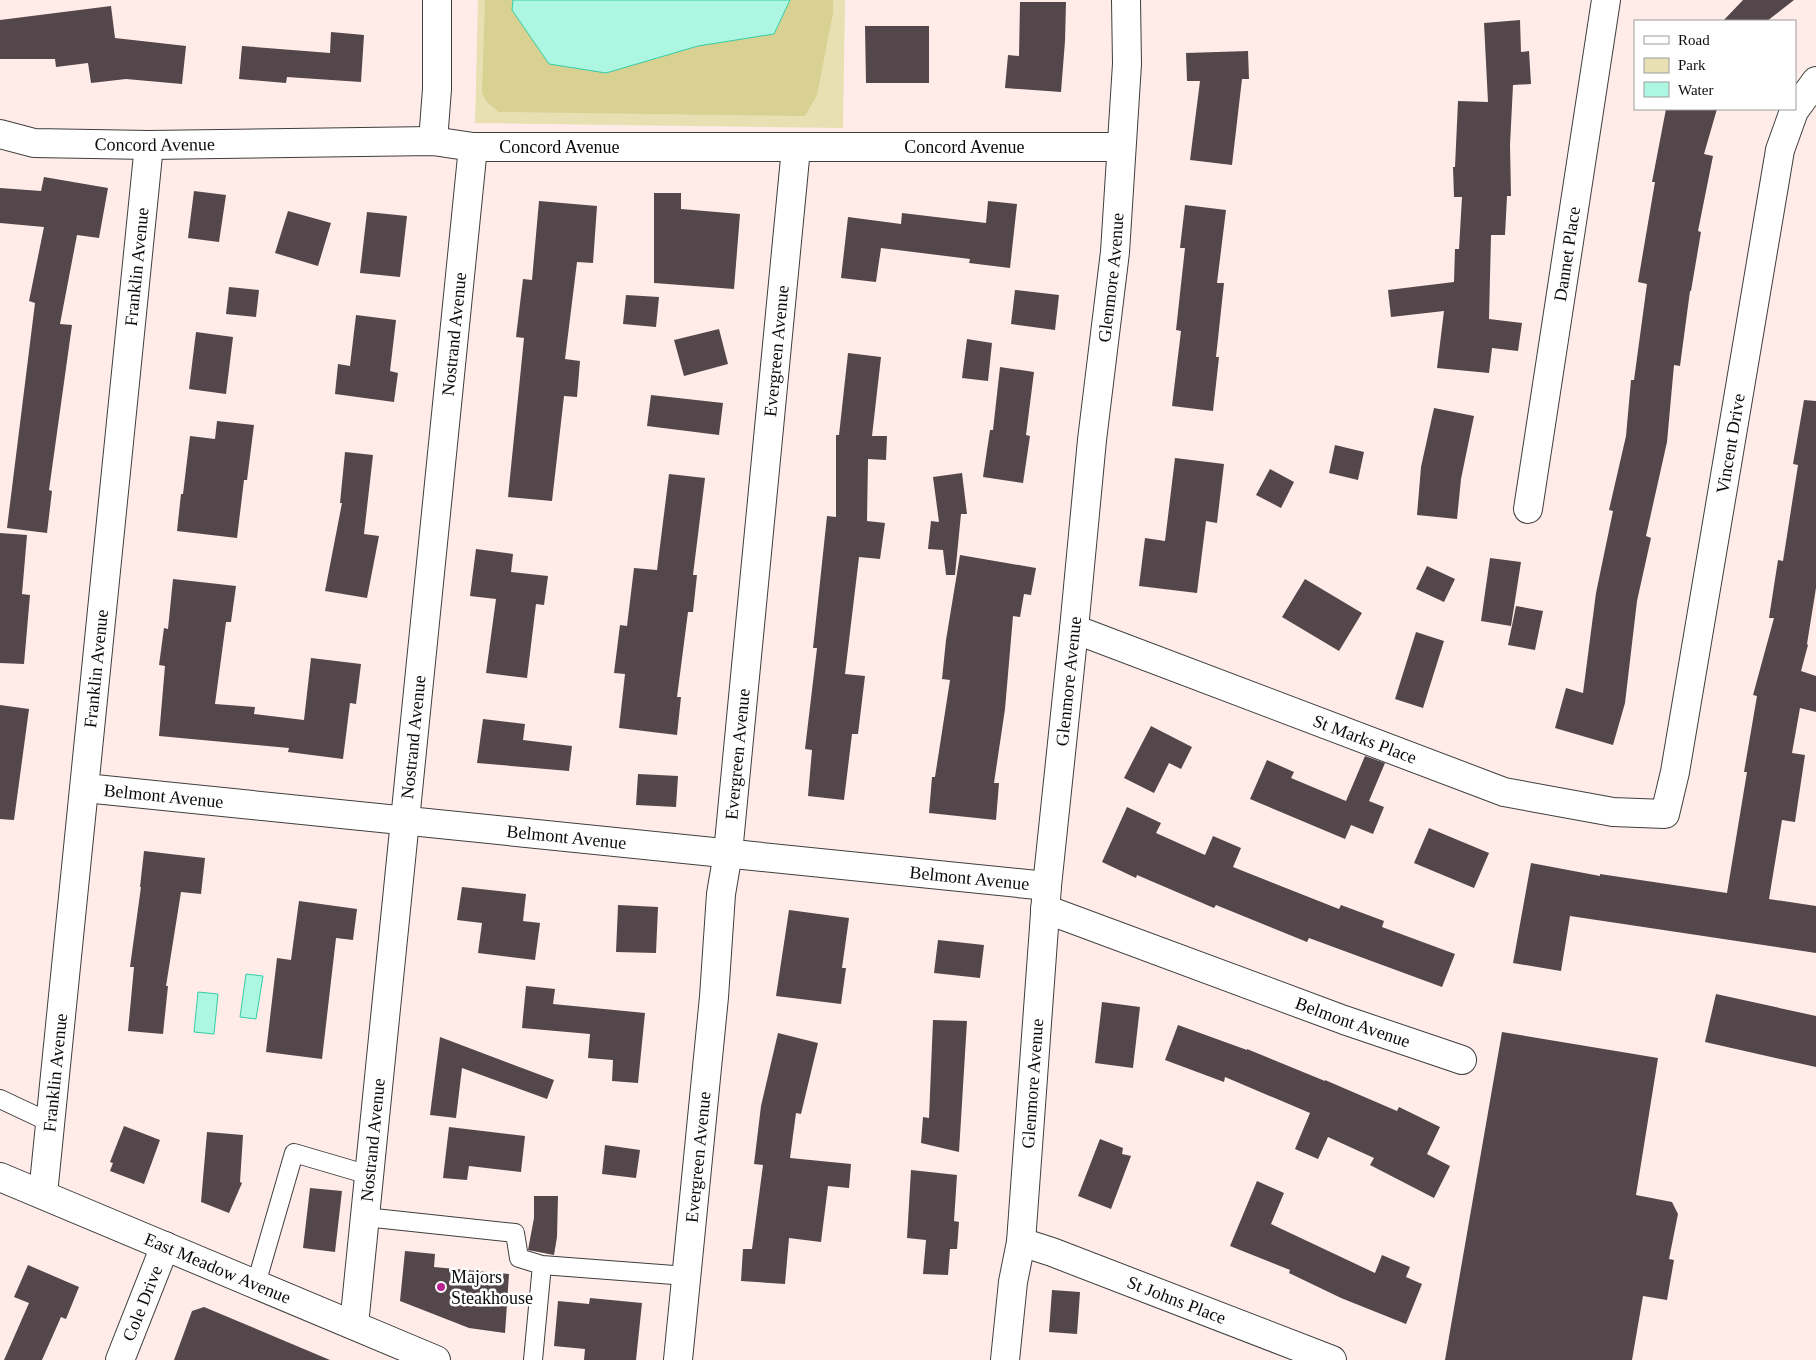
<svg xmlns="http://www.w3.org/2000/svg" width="1816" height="1360" viewBox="0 0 1816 1360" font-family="Georgia,serif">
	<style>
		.green { fill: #e8dfb3 }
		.forest { fill: #d9d192 }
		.water { fill: #adf6e1; stroke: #34cda4 }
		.building { fill: #53474b }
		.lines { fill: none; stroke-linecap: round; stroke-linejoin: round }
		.service-casing { stroke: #3e3e3e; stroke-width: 20 }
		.minor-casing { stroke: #3e3e3e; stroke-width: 30 }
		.tertiary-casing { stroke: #3e3e3e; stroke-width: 30 }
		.service { stroke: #fff; stroke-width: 18 }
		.minor { stroke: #fff; stroke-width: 28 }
		.tertiary { stroke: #fff; stroke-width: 28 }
		.poi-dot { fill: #ba238f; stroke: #fff; stroke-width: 2 }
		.labels { text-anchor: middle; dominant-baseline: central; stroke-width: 5; stroke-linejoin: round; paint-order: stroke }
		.street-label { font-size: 18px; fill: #0b0b0b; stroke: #fff }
		.poi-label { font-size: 18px; fill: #0b0b0b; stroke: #fff; text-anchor: start }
	</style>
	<rect width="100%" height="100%" fill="#ffece8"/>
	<path class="green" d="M 478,0 L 845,0 L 843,128 L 475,123 Z"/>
	<path class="forest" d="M 485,0 L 513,0 L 512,10 L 698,46 L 774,34 L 790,0 L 833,0 L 833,13 L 817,95 L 805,116 L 499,112 L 487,102 L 482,93 Z"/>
	<path class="water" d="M 513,0 L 790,0 L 774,34 L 698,46 L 606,73 L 549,64 L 512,10 Z
		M 246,974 L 263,976 L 256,1019 L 240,1017 Z
		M 198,992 L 218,994 L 214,1034 L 194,1032 Z"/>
	<path class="building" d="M 1743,0 L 1794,0 L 1767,21 L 1723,21 Z
		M 1020,2 L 1066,2 L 1065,41 L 1061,92 L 1005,88 L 1008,55 L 1019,56 Z
		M 111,6 L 115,38 L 186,46 L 182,84 L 126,79 L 91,83 L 88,63 L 56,67 L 55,59 L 0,59 L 0,20 Z
		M 1520,20 L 1521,52 L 1529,51 L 1531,84 L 1513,85 L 1510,145 L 1511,196 L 1507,196 L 1505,235 L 1491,235 L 1489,319 L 1522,323 L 1518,351 L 1492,348 L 1489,373 L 1437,368 L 1444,311 L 1391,317 L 1388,290 L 1454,282 L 1455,249 L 1459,249 L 1462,197 L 1454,197 L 1453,167 L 1455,167 L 1458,101 L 1488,102 L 1484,23 Z
		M 865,26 L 929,26 L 929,83 L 866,83 Z
		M 331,32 L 364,35 L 361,82 L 287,77 L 286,83 L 239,79 L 242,46 L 330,53 Z
		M 1248,51 L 1249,79 L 1242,79 L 1232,165 L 1190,160 L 1200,81 L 1187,81 L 1186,53 Z
		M 1666,109 L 1717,109 L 1704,154 L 1713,156 L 1698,231 L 1701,232 L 1691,291 L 1690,291 L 1680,366 L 1674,365 L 1667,442 L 1646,536 L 1651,538 L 1637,601 L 1625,703 L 1613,745 L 1555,728 L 1566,688 L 1583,693 L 1596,593 L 1613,511 L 1609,510 L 1626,436 L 1631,380 L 1634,380 L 1647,284 L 1638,282 L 1655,182 L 1652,182 Z
		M 44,177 L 108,188 L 99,238 L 77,235 L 60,324 L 72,325 L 49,490 L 52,491 L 47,533 L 7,528 L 35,303 L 29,301 L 44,227 L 0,223 L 0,188 L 41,191 Z
		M 194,191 L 226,195 L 219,242 L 188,238 Z
		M 654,193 L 681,193 L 681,209 L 740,214 L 734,289 L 654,283 Z
		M 539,201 L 597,206 L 593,263 L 577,262 L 565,359 L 580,361 L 577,397 L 564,396 L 552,501 L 508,497 L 524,338 L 516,337 L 523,279 L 532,280 Z
		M 988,201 L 1017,204 L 1010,268 L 969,263 L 970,259 L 881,248 L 876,282 L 841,278 L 848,217 L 901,224 L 902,213 L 986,223 Z
		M 1185,205 L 1226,210 L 1217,283 L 1224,283 L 1216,357 L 1219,357 L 1213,411 L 1172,406 L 1181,331 L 1176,330 L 1185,248 L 1180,248 Z
		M 288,211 L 331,223 L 318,266 L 275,253 Z
		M 367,212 L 407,216 L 400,277 L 360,273 Z
		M 229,287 L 259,290 L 256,317 L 226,314 Z
		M 1015,290 L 1059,295 L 1055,330 L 1011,324 Z
		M 626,295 L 659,297 L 656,327 L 623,324 Z
		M 356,315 L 396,320 L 390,371 L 398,373 L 394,402 L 335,394 L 338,364 L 350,366 Z
		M 719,329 L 728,364 L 684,376 L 674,340 Z
		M 196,332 L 233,337 L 226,394 L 189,389 Z
		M 967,339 L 992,343 L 988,381 L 962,378 Z
		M 848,353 L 881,357 L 872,436 L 887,436 L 886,460 L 868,459 L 867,521 L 885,523 L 880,559 L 859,557 L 845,674 L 865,676 L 858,734 L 852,734 L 844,800 L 808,796 L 812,750 L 805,749 L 817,648 L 813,648 L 827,516 L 836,517 L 836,435 L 839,435 Z
		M 1000,367 L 1034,372 L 1026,435 L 1030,436 L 1023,483 L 983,477 L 990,430 L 993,430 Z
		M 651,395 L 723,403 L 719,435 L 647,426 Z
		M 1804,400 L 1816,401 L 1816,588 L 1807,644 L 1808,645 L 1801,671 L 1816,676 L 1816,712 L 1800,708 L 1792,753 L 1805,755 L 1795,822 L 1782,820 L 1769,899 L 1816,906 L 1816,953 L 1570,916 L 1561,971 L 1513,963 L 1531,863 L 1600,876 L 1600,874 L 1727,893 L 1747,772 L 1744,772 L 1757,696 L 1753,695 L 1774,618 L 1769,618 L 1778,560 L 1783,561 L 1798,465 L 1793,464 Z
		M 1434,408 L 1474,416 L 1461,479 L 1457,519 L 1417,515 L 1421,467 Z
		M 217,421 L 254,425 L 247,480 L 244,480 L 237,538 L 177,531 L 181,494 L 183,494 L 190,436 L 215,439 Z
		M 1335,445 L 1364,452 L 1358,480 L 1329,473 Z
		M 345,452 L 373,455 L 364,534 L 379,536 L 367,598 L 325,591 L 342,503 L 340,503 Z
		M 1175,458 L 1224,464 L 1217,523 L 1206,521 L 1197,593 L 1139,586 L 1145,538 L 1165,541 Z
		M 1270,469 L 1294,482 L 1281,508 L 1256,495 Z
		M 962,473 L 967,514 L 961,514 L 955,575 L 946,575 L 943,550 L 928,549 L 931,521 L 939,522 L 933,477 Z
		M 669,474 L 705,478 L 693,575 L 697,575 L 693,612 L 688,612 L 677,697 L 681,697 L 677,735 L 619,728 L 625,674 L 614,673 L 620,625 L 627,626 L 634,568 L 657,570 Z
		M 0,533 L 27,535 L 22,594 L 30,595 L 24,664 L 0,663 Z
		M 476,549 L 513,554 L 511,572 L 548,576 L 544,605 L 536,604 L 527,678 L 486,673 L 496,599 L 470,596 Z
		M 960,555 L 1036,568 L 1031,595 L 1024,594 L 1020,617 L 1013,616 L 1005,709 L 994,783 L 999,783 L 996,820 L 929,813 L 932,777 L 935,777 L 950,680 L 942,679 L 946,640 Z
		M 1490,558 L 1521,562 L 1511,626 L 1481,621 Z
		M 1427,566 L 1455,579 L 1444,602 L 1416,589 Z
		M 173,579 L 236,586 L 231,622 L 226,622 L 215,704 L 255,707 L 254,714 L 304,720 L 311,658 L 361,664 L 356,704 L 350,703 L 343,759 L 288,752 L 289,748 L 159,736 L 165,666 L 159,665 L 164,628 L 168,629 Z
		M 1305,579 L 1362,613 L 1339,651 L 1282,617 Z
		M 1516,606 L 1543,611 L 1535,650 L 1508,645 Z
		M 1416,632 L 1444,641 L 1423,708 L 1395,699 Z
		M 0,705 L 29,709 L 14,820 L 0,819 Z
		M 483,719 L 525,724 L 523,740 L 572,746 L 569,771 L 477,763 Z
		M 1151,726 L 1192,747 L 1181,769 L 1169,763 L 1154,793 L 1124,778 Z
		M 1365,756 L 1385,763 L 1369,801 L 1384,807 L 1373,834 L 1351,825 L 1345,839 L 1250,799 L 1267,760 L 1294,772 L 1291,778 L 1346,801 Z
		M 638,774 L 678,776 L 676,807 L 636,805 Z
		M 1127,807 L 1161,823 L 1156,833 L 1205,855 L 1213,836 L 1241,848 L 1233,867 L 1339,909 L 1341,905 L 1384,921 L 1382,927 L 1455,954 L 1442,987 L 1309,938 L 1307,942 L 1216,905 L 1214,908 L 1137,875 L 1136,878 L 1102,862 Z
		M 1429,828 L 1489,853 L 1474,888 L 1414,863 Z
		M 144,851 L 205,858 L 201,894 L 181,892 L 166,986 L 168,986 L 163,1034 L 128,1031 L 134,967 L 130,967 L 141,887 L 140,887 Z
		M 462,887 L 526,894 L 523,921 L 540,923 L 535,960 L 478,953 L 482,923 L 457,920 Z
		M 299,901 L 357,909 L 353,940 L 336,938 L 322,1059 L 266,1052 L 277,958 L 291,960 Z
		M 618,905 L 658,907 L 656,953 L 616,952 Z
		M 789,910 L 849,918 L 842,968 L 846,968 L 841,1004 L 776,996 Z
		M 938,940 L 984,945 L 980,978 L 934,973 Z
		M 526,986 L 555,989 L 553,1004 L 645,1013 L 638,1083 L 612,1081 L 613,1060 L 588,1058 L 590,1034 L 522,1028 Z
		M 1716,994 L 1816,1016 L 1816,1067 L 1705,1042 Z
		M 1102,1002 L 1140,1007 L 1133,1068 L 1095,1063 Z
		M 933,1020 L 967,1021 L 959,1152 L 921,1143 L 923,1117 L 929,1118 Z
		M 1178,1025 L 1247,1050 L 1247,1049 L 1325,1081 L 1325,1080 L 1397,1111 L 1399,1107 L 1440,1127 L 1427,1154 L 1450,1166 L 1434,1198 L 1370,1165 L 1374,1158 L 1328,1137 L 1318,1159 L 1295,1149 L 1310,1113 L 1225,1077 L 1224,1082 L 1165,1060 Z
		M 1502,1032 L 1658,1058 L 1636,1195 L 1672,1202 L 1678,1214 L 1669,1259 L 1674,1260 L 1667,1300 L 1643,1296 L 1632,1360 L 1445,1360 Z
		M 778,1033 L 818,1043 L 801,1114 L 796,1113 L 790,1158 L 851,1164 L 849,1188 L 828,1186 L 821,1242 L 789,1238 L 785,1284 L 741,1281 L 743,1249 L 752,1249 L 763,1165 L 754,1164 L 761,1106 Z
		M 440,1037 L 554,1080 L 547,1099 L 462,1068 L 456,1118 L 430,1115 Z
		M 124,1126 L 160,1140 L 144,1184 L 110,1171 L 113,1163 L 110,1162 Z
		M 449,1127 L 525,1136 L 521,1172 L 469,1166 L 467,1180 L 443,1178 Z
		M 207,1132 L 243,1135 L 240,1182 L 242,1183 L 229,1213 L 201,1202 Z
		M 1100,1139 L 1123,1148 L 1122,1154 L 1131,1156 L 1111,1209 L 1078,1196 Z
		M 605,1145 L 640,1150 L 636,1178 L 602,1174 Z
		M 911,1170 L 957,1175 L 954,1221 L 959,1222 L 957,1249 L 950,1249 L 948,1275 L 923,1274 L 926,1240 L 907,1238 Z
		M 1257,1181 L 1284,1193 L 1271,1224 L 1375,1273 L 1382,1255 L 1410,1267 L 1406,1277 L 1422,1284 L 1406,1324 L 1341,1298 L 1289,1273 L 1290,1270 L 1230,1246 Z
		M 310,1188 L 342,1191 L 335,1252 L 303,1248 Z
		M 534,1196 L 558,1196 L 557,1237 L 554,1255 L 528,1250 L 534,1218 Z
		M 405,1251 L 435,1254 L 434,1267 L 509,1274 L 505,1333 L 469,1328 L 400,1301 Z
		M 28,1265 L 79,1287 L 66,1319 L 61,1317 L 42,1360 L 4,1360 L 29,1303 L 14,1297 Z
		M 1052,1290 L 1080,1292 L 1077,1334 L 1049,1332 Z
		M 590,1298 L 642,1303 L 636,1360 L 584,1360 L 585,1349 L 554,1346 L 558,1301 L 589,1304 Z
		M 204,1307 L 330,1360 L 174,1360 L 192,1311 Z"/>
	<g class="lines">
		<g class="service-casing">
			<path id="service" d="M 0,1099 L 51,1123
				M 365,1217 L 515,1233 L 519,1258 L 542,1265 L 687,1276
				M 256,1284 L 294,1153 L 369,1175
				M 533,1360 L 542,1265"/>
		</g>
		<g class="minor-casing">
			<g id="minor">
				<path id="s1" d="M 0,134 L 34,143 L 149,145 L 433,141 L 473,147 L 1121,147"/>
				<path d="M 433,141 L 437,89 L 437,0"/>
				<path id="s2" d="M 1528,509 L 1606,0"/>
				<path id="s3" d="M 1074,629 L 1504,792 L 1613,812 L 1665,814 L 1675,772 L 1780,150 L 1794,111 L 1816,81"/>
				<path id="s4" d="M 85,788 L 1047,886"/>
				<path id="s5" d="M 1045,909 L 1344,1020 L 1462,1060"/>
				<path id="s6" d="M 43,1194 L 149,145"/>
				<path id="s7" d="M 1021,1242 L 1052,1252 L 1332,1360"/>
				<path id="s8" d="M 354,1325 L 473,147"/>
				<path id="s9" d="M 120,1360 L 165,1246"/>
				<path id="s10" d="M 678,1360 L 714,997 L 721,894 L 728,853 L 796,148"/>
				<path id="s11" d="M 1005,1360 L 1013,1282 L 1021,1242 L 1047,886 L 1074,629 L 1092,440 L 1115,252 L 1127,64 L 1126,0"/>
			</g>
		</g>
		<g class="tertiary-casing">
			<g id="tertiary">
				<path id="s12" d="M 0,1177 L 436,1360"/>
			</g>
		</g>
		<use href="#service" class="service"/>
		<use href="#minor" class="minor"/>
		<use href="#tertiary" class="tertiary"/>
	</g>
	<circle class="poi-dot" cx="441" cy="1287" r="5"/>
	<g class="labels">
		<g class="street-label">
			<text stroke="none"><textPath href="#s1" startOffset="156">Concord Avenue</textPath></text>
			<text stroke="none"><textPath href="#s1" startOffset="561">Concord Avenue</textPath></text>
			<text stroke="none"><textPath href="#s1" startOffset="966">Concord Avenue</textPath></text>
			<text stroke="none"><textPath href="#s2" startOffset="258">Dannet Place</textPath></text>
			<text stroke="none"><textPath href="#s6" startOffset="932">Franklin Avenue</textPath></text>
			<text stroke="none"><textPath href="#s11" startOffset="1088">Glenmore Avenue</textPath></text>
			<text stroke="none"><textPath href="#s8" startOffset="996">Nostrand Avenue</textPath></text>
			<text stroke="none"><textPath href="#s10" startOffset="1014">Evergreen Avenue</textPath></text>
			<text stroke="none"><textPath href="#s3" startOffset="999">Vincent Drive</textPath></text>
			<text stroke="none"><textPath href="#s6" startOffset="528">Franklin Avenue</textPath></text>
			<text stroke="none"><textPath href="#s11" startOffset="682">Glenmore Avenue</textPath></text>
			<text stroke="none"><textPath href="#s8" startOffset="591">Nostrand Avenue</textPath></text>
			<text stroke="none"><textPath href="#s3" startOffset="311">St Marks Place</textPath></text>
			<text stroke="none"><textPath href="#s10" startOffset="609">Evergreen Avenue</textPath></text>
			<text stroke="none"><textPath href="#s4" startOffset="79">Belmont Avenue</textPath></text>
			<text stroke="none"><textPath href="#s4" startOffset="484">Belmont Avenue</textPath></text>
			<text stroke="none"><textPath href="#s4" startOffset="889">Belmont Avenue</textPath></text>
			<text stroke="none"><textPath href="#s5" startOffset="328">Belmont Avenue</textPath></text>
			<text stroke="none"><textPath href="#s6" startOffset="122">Franklin Avenue</textPath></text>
			<text stroke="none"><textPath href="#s11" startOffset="278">Glenmore Avenue</textPath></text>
			<text stroke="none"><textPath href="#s8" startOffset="186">Nostrand Avenue</textPath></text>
			<text stroke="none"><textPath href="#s10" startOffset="204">Evergreen Avenue</textPath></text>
			<text stroke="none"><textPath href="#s12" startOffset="236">East Meadow Avenue</textPath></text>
			<text stroke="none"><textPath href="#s7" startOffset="166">St Johns Place</textPath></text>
			<text stroke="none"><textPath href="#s9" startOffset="61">Cole Drive</textPath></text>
		</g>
		<g class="poi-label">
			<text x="451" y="1277">Majors<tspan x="451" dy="21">Steakhouse</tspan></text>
		</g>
	</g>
	<rect x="1634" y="20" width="162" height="90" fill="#ffffff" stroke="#9d9d9d"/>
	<rect x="1644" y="36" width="25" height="8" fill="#ffffff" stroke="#9d9d9d"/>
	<text x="1678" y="45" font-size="15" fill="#0b0b0b">Road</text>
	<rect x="1644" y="58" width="25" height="15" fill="#e8dfb3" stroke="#9d9d9d"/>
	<text x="1678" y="70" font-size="15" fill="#0b0b0b">Park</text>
	<rect x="1644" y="82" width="25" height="15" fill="#adf6e1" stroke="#9d9d9d"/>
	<text x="1678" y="95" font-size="15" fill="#0b0b0b">Water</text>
</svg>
